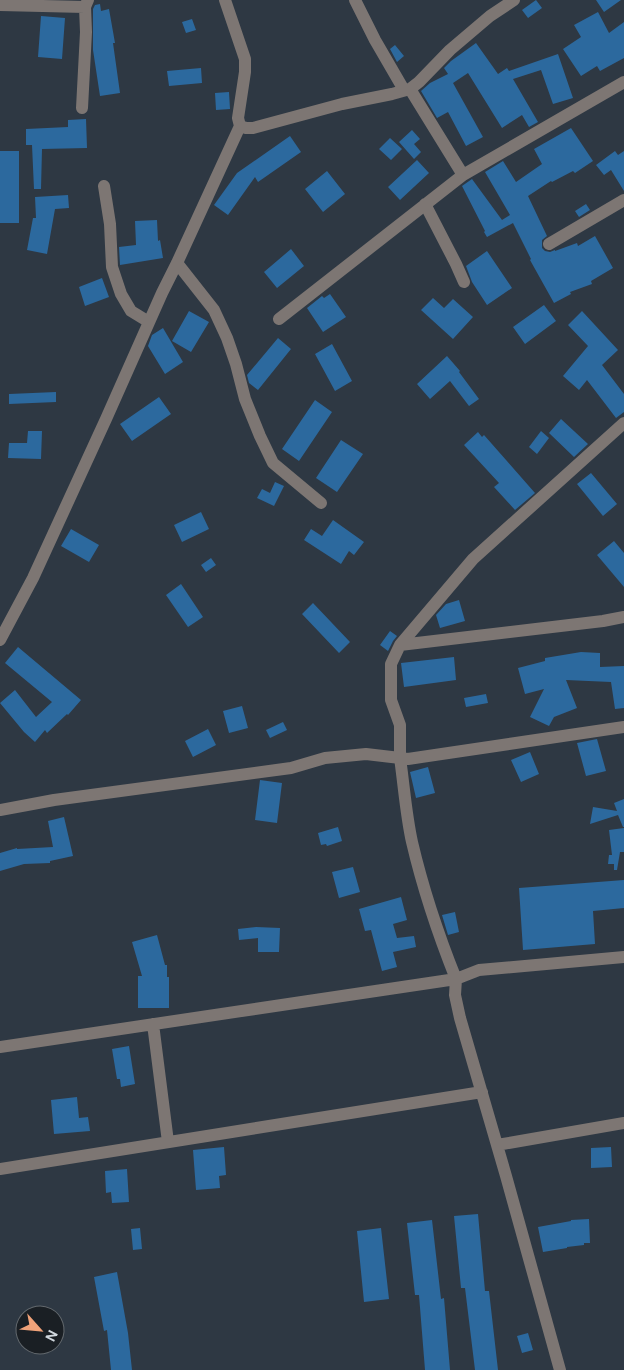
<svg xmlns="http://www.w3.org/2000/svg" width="624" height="1370" viewBox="0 0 624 1370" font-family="'DM Sans',sans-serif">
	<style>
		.building { fill: #2c699e }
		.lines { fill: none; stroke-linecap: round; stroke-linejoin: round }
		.minor { stroke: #7d7673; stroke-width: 12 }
	</style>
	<rect width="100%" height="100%" fill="#2e3843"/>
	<path class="building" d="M 536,0 L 542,8 L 528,18 L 522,10 Z
		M 596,0 L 621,0 L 604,12 Z
		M 100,4 L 101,11 L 109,9 L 115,43 L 113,43 L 120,93 L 100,96 L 93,50 L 93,9 L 95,5 Z
		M 598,12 L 609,33 L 624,22 L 624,58 L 600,71 L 597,66 L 581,76 L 563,49 L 581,37 L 574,25 Z
		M 41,16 L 65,18 L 62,59 L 38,57 Z
		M 192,19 L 196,30 L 186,33 L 182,22 Z
		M 476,43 L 498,74 L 507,68 L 509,71 L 558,54 L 573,98 L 553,104 L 541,70 L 513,79 L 538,122 L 529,127 L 522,115 L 502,128 L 468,73 L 453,83 L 483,137 L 466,146 L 448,112 L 437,118 L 421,91 L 430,83 L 448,74 L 444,68 L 451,61 Z
		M 395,45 L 404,56 L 397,62 L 390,49 Z
		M 201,68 L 202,83 L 169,86 L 167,71 Z
		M 229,92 L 230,109 L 216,110 L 215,93 Z
		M 86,119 L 87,148 L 42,149 L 41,189 L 34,189 L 32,145 L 26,145 L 26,129 L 68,127 L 68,120 Z
		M 571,128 L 593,161 L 575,173 L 573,171 L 552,182 L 551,181 L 528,196 L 547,236 L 542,240 L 542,248 L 545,251 L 550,252 L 555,250 L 555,251 L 577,243 L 578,246 L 595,236 L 613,268 L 591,281 L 592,284 L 570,292 L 571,294 L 554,303 L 530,260 L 531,259 L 513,223 L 487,237 L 484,232 L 485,231 L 462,186 L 472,179 L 502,220 L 510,215 L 485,172 L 503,161 L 516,182 L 542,164 L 534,149 Z
		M 412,130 L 420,139 L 414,144 L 421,152 L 414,159 L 399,142 Z
		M 290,136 L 301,152 L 258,182 L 255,177 L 228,215 L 214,205 L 237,173 Z
		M 390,138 L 402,149 L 391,160 L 379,149 Z
		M 0,151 L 19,151 L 19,223 L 0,223 Z
		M 615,151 L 618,155 L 624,151 L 624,191 L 611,170 L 604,175 L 596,165 Z
		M 417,160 L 429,173 L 400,200 L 388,187 Z
		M 327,171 L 345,194 L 323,212 L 305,189 Z
		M 68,195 L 69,208 L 55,209 L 47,254 L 27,250 L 33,218 L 36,218 L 35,197 Z
		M 586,204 L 590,210 L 579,217 L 575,211 Z
		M 157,220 L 158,241 L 160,240 L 163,258 L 120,265 L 119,247 L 136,245 L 135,221 Z
		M 291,249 L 304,266 L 277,288 L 264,272 Z
		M 487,251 L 512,288 L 487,305 L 472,282 L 466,266 Z
		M 102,278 L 109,297 L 85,306 L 79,287 Z
		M 330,294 L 346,317 L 323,332 L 307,308 L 322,296 L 324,298 Z
		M 433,298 L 444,308 L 453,299 L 473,317 L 453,339 L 421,310 Z
		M 544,305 L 556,321 L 525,344 L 513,327 Z
		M 189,311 L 209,322 L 191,352 L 172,341 Z
		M 582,311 L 618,350 L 602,365 L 624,394 L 624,412 L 616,418 L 587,380 L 579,390 L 563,376 L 588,346 L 568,325 Z
		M 163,328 L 183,362 L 165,374 L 148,346 L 152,335 Z
		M 278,338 L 291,349 L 258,390 L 249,383 L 247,375 Z
		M 332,344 L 352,381 L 335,391 L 315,354 Z
		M 447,356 L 460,371 L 459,372 L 479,399 L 469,406 L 450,381 L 430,399 L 417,384 Z
		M 56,392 L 56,402 L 9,404 L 9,394 Z
		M 159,397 L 171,414 L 132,441 L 120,424 Z
		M 315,400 L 332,412 L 299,461 L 282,449 Z
		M 561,419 L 588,444 L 574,457 L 549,433 Z
		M 28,431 L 42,431 L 41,459 L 8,458 L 9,443 L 27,443 Z
		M 541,431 L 549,438 L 537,454 L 529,447 Z
		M 478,432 L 482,437 L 484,435 L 535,493 L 515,510 L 494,487 L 499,483 L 464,445 Z
		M 341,440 L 363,454 L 337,492 L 316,478 Z
		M 591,473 L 617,504 L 603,516 L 577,484 Z
		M 275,482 L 284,486 L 274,506 L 257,498 L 262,489 L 270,493 Z
		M 201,512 L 209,529 L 182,542 L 174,525 Z
		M 333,520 L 364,542 L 354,555 L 349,551 L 341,564 L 304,540 L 311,529 L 322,536 Z
		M 71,529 L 99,545 L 89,562 L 61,546 Z
		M 614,541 L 624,553 L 624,587 L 597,555 Z
		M 211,558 L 216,565 L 206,572 L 201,565 Z
		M 181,584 L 203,617 L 188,627 L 166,595 Z
		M 459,600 L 465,621 L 440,628 L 436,615 L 446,604 Z
		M 313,603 L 350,642 L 339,653 L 302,614 Z
		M 390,631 L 397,636 L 393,641 L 388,651 L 380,645 Z
		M 18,647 L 81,700 L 68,715 L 67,714 L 47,733 L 45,730 L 35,742 L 24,732 L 0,703 L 15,690 L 36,717 L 52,702 L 5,663 Z
		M 581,652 L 600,653 L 600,667 L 624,666 L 624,708 L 615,709 L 611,682 L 566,680 L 577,708 L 554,717 L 549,726 L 530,717 L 544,689 L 525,694 L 518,668 L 545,661 L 545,658 Z
		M 454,657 L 456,680 L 404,687 L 401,663 Z
		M 486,694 L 488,703 L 466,707 L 464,698 Z
		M 242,706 L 248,728 L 229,733 L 223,711 Z
		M 283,722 L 287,730 L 270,738 L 266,730 Z
		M 208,729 L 216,745 L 193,757 L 185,741 Z
		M 597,739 L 606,771 L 586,776 L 577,743 Z
		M 530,752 L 539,774 L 521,782 L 511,760 Z
		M 428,767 L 435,793 L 416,798 L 410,772 Z
		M 260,780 L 282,783 L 277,823 L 255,820 Z
		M 624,799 L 624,827 L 623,827 L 618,815 L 590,824 L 593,807 L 617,811 L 614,803 Z
		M 64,817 L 73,856 L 50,861 L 50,863 L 24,864 L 0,871 L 0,853 L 17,848 L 17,849 L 53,847 L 48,821 Z
		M 338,827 L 342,841 L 327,846 L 326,844 L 321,845 L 318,833 Z
		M 624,828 L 624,852 L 620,852 L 617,870 L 614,870 L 614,864 L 608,864 L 609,855 L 612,855 L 609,830 Z
		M 353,867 L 360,892 L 339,898 L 332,872 Z
		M 624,880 L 624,908 L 593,911 L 595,944 L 523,950 L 519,888 Z
		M 401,897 L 407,920 L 393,924 L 397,938 L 414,936 L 416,947 L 393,952 L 397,967 L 382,971 L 371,930 L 365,931 L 359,909 Z
		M 455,912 L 459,932 L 448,935 L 442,915 Z
		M 256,927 L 280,928 L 279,952 L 258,952 L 258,938 L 239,940 L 238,929 Z
		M 157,935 L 165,965 L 167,965 L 167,977 L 169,977 L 169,1008 L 138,1008 L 138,976 L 142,976 L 132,942 Z
		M 129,1046 L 135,1084 L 121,1087 L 120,1079 L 117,1079 L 112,1049 Z
		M 77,1097 L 79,1118 L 88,1117 L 90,1131 L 54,1134 L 51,1100 Z
		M 224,1147 L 226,1175 L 219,1176 L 220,1188 L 196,1190 L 193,1150 Z
		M 611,1147 L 612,1167 L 591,1168 L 591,1148 Z
		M 127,1169 L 129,1202 L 112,1203 L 111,1192 L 106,1193 L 105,1171 Z
		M 478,1214 L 485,1291 L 489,1291 L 498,1370 L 475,1370 L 465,1288 L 461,1288 L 454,1216 Z
		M 589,1219 L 590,1243 L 584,1243 L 584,1245 L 567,1247 L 567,1248 L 543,1252 L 538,1227 L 571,1221 L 571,1220 Z
		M 432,1220 L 441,1299 L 444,1298 L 450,1370 L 425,1370 L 419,1295 L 415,1295 L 407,1223 Z
		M 140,1228 L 142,1249 L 133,1250 L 131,1229 Z
		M 381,1228 L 389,1299 L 364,1302 L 357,1231 Z
		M 117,1272 L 128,1333 L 132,1370 L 111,1370 L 107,1330 L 104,1331 L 94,1277 Z
		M 528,1333 L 533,1350 L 522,1353 L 517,1336 Z"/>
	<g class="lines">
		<path class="minor" d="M 355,0 L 375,40 L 404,90
			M 0,5 L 85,7
			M 410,89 L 463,175
			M 82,108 L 86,32 L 85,7 L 88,0
			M 240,126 L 246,128 L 253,128 L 342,104 L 392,94 L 410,89 L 419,82 L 450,50 L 490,16 L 514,0
			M 104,186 L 110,224 L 112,267 L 121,294 L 131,311 L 149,322
			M 425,204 L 456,264 L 464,282
			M 549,244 L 624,200
			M 177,263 L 214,310 L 227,338 L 236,364 L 245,399 L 260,436 L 273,463 L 321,503
			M 279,319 L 463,175 L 624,82
			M 0,640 L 33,578 L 106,419 L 162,293 L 177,263 L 240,126 L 238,118 L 245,72 L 245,59 L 225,0
			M 400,645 L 603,621 L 624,617
			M 0,810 L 54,800 L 291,768 L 325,758 L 366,754 L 400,758 L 400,725 L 391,700 L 391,664 L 400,645 L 473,559 L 624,423
			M 153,1024 L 168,1142
			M 0,1047 L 456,979 C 438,934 423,889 412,842 C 406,815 404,786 400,758 L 408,759 L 624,727
			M 497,1145 L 624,1123
			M 0,1169 L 482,1092
			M 560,1370 L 506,1176 L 460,1018 L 455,995 L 456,979 L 479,970 L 624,957"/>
	</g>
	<g transform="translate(40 1330) rotate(117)"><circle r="24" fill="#1a1f24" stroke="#63696e"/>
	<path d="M0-4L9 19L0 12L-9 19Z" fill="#f0a279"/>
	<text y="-8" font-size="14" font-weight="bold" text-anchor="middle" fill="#d0d7dd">N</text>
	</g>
</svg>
